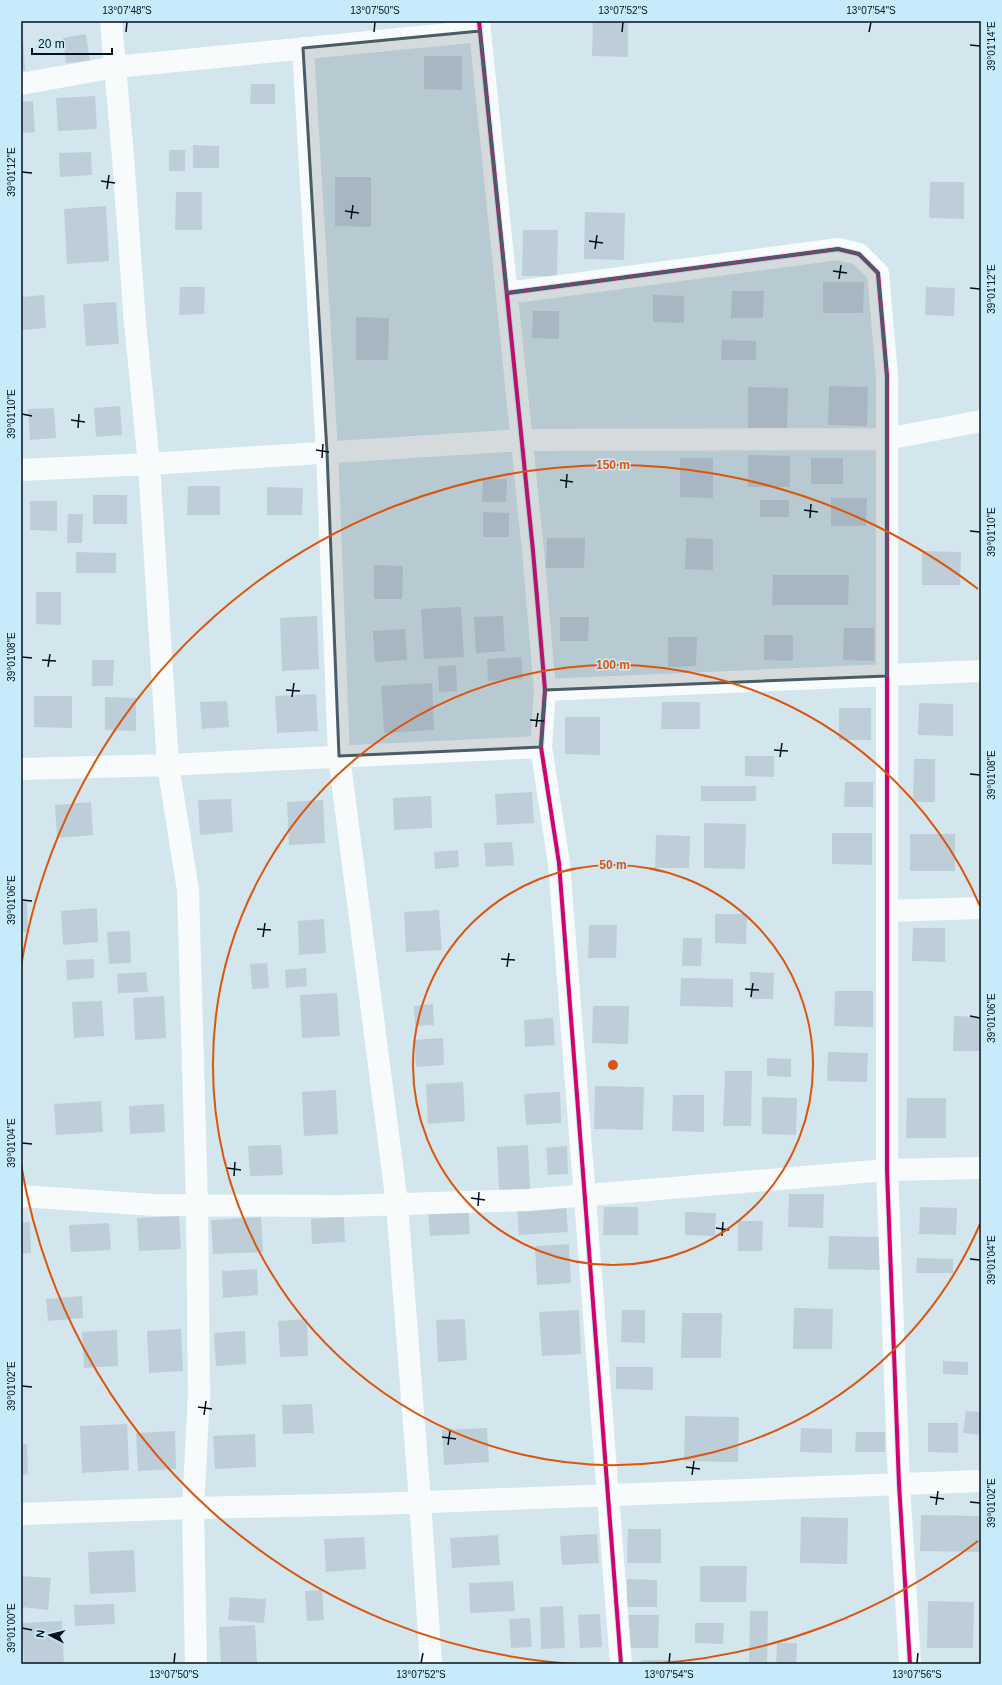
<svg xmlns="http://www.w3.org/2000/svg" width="1002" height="1685" viewBox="0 0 1002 1685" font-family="Helvetica,sans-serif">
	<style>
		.building { fill: #beced9 }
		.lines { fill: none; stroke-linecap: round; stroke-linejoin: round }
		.minor { stroke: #f8fbfc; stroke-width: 22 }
		.cycleway-casing { stroke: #c7ebfa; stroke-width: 6 }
		.cycleway { stroke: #d6006c; stroke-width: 4 }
		.marked { fill: #4a5c64; fill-opacity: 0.2; stroke: #4a5c64; stroke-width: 3; stroke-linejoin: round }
		.ticks { fill: none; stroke: #00121a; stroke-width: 1.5 }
		.ring { fill: none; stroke: #dc550d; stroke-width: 2 }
		.centre { fill: #dc550d; stroke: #c7ebfa; stroke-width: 2 }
		.ring-label { font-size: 12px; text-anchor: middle; font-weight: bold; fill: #dc550d; stroke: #c7ebfa; stroke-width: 3; stroke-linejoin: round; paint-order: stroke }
		.neatline { fill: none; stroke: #00121a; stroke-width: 1.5 }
		.ticks-label { font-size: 10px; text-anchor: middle; fill: #00121a }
	</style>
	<rect width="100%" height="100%" fill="#d3e6ee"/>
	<path class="building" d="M 593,21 L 628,21 L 628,57 L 592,56 Z
		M 86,34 L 90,61 L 66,63 L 63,38 Z
		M 21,41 L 23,41 L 25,70 L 21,70 Z
		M 424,56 L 462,56 L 462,90 L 424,89 Z
		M 251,84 L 275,84 L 275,104 L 250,104 Z
		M 95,96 L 97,129 L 58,131 L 56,98 Z
		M 33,101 L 35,132 L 21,133 L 21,102 Z
		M 193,145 L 219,146 L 219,168 L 193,168 Z
		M 169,150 L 185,150 L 185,171 L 169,171 Z
		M 91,152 L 92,175 L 60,177 L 59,153 Z
		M 335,177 L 371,177 L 371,227 L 335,226 Z
		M 930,182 L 964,182 L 964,219 L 929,218 Z
		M 176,192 L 202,192 L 202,230 L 175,230 Z
		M 106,206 L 109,261 L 67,264 L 64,209 Z
		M 585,212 L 625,213 L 624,260 L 584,259 Z
		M 523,230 L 558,230 L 557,276 L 522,276 Z
		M 823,282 L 864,282 L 863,313 L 823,313 Z
		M 180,287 L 205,287 L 204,314 L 179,315 Z
		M 926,287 L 955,288 L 954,316 L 925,315 Z
		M 732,291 L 764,291 L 763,318 L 731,318 Z
		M 44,295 L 46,328 L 21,330 L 21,297 Z
		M 653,295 L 684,296 L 684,323 L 653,322 Z
		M 116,302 L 119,344 L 86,346 L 83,304 Z
		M 533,311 L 559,311 L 559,339 L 532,338 Z
		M 356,317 L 389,318 L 388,360 L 356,360 Z
		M 722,340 L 756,341 L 756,360 L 721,360 Z
		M 829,386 L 868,387 L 867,426 L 828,425 Z
		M 748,387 L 788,388 L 787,428 L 748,428 Z
		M 120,406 L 122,435 L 96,437 L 94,408 Z
		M 54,408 L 56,438 L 30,440 L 28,409 Z
		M 748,455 L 790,456 L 790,487 L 748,487 Z
		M 680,458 L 713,458 L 713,498 L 680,497 Z
		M 811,458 L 843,458 L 843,484 L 811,484 Z
		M 483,479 L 507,479 L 506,502 L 482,502 Z
		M 188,486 L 220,486 L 220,515 L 187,515 Z
		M 267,487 L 303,488 L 302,515 L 267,515 Z
		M 93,495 L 127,495 L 127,524 L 93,524 Z
		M 831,498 L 867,498 L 866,526 L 831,526 Z
		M 760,500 L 789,500 L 789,517 L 760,517 Z
		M 30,501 L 57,501 L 57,531 L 30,530 Z
		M 483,512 L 509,513 L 509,537 L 483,537 Z
		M 68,514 L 83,514 L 82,543 L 67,543 Z
		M 547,538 L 585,538 L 584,568 L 546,568 Z
		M 686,538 L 713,539 L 713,570 L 685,569 Z
		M 922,551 L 961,552 L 960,585 L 922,585 Z
		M 76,552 L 116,553 L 116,573 L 76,573 Z
		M 374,565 L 403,566 L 402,599 L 374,599 Z
		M 773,575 L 849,575 L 848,605 L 772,605 Z
		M 36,592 L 61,592 L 61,625 L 36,624 Z
		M 461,607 L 464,657 L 424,659 L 421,609 Z
		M 317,616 L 319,669 L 282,671 L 280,618 Z
		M 503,616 L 505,651 L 476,653 L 474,617 Z
		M 560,617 L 589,617 L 588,641 L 560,641 Z
		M 844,628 L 874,628 L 874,661 L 843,660 Z
		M 405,629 L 407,660 L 375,662 L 373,631 Z
		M 764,635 L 793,635 L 793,661 L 764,660 Z
		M 668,637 L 697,637 L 696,666 L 668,667 Z
		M 521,657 L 523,679 L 488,681 L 487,659 Z
		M 92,660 L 114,660 L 113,686 L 92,686 Z
		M 456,665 L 457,691 L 439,692 L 438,667 Z
		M 432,683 L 434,730 L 384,733 L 381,686 Z
		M 316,694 L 318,731 L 277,733 L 275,696 Z
		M 34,696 L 72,696 L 72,728 L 34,727 Z
		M 105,697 L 136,698 L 136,731 L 105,730 Z
		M 227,701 L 229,727 L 202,729 L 200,702 Z
		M 662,702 L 700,702 L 700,729 L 661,729 Z
		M 919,703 L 953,704 L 953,736 L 918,735 Z
		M 839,708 L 871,708 L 871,740 L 839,740 Z
		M 565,717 L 600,717 L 600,755 L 565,754 Z
		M 745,756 L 774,756 L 774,777 L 745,776 Z
		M 914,759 L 935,759 L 935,802 L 913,802 Z
		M 845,782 L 873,782 L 873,807 L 844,807 Z
		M 701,786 L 756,786 L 756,801 L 701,801 Z
		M 532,792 L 534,823 L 497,825 L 495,794 Z
		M 431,796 L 432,828 L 394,830 L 393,798 Z
		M 231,799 L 233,832 L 200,835 L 198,800 Z
		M 323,800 L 325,843 L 289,845 L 287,802 Z
		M 91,802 L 93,835 L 57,838 L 55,805 Z
		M 704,823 L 746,824 L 745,869 L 704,868 Z
		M 832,833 L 872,833 L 872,865 L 832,864 Z
		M 910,834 L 955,834 L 955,871 L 910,871 Z
		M 656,835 L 690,836 L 689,868 L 655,868 Z
		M 512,842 L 514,865 L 486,867 L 484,843 Z
		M 458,850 L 459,867 L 435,869 L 434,852 Z
		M 21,902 L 27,902 L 28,932 L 21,932 Z
		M 97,908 L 98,942 L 63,945 L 61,911 Z
		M 439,910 L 442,950 L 406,952 L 404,912 Z
		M 715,914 L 747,914 L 746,944 L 715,943 Z
		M 324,919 L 326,953 L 299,955 L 298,921 Z
		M 589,925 L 617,925 L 616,958 L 588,958 Z
		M 913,928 L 945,928 L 945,962 L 912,961 Z
		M 130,931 L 131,963 L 109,964 L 107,932 Z
		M 683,938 L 702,938 L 701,966 L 682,966 Z
		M 94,959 L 94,978 L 67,980 L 66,960 Z
		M 267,963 L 269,988 L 252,989 L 250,964 Z
		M 306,968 L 307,986 L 286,988 L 285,970 Z
		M 146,972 L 148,992 L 118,993 L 117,974 Z
		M 750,972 L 774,973 L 773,999 L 750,999 Z
		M 681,978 L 733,979 L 733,1007 L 680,1006 Z
		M 835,991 L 873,991 L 873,1027 L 834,1026 Z
		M 337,993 L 340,1036 L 302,1038 L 300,995 Z
		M 164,996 L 166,1038 L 135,1040 L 133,998 Z
		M 102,1001 L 104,1036 L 74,1038 L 72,1002 Z
		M 433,1004 L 434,1025 L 415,1026 L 414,1006 Z
		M 593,1006 L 629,1006 L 628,1044 L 592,1043 Z
		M 954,1016 L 981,1017 L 981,1051 L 953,1051 Z
		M 553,1018 L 555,1045 L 525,1047 L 524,1020 Z
		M 443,1038 L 444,1065 L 416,1067 L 414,1040 Z
		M 828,1052 L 868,1053 L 867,1082 L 827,1081 Z
		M 767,1058 L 791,1059 L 791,1077 L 767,1076 Z
		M 725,1071 L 752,1071 L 751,1126 L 723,1126 Z
		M 463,1082 L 465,1121 L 428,1124 L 426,1084 Z
		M 595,1086 L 644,1087 L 643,1130 L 594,1129 Z
		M 336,1090 L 338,1134 L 304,1136 L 302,1092 Z
		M 560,1092 L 561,1123 L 526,1125 L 524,1094 Z
		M 673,1095 L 704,1095 L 704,1132 L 672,1131 Z
		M 762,1097 L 797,1098 L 796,1135 L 762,1134 Z
		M 907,1098 L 946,1098 L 946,1138 L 906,1138 Z
		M 101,1101 L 103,1132 L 56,1135 L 54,1104 Z
		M 164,1104 L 165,1132 L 130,1134 L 129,1106 Z
		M 281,1145 L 283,1175 L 250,1176 L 248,1146 Z
		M 528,1145 L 530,1189 L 499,1191 L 497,1147 Z
		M 567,1146 L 568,1174 L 548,1175 L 546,1148 Z
		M 789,1194 L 824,1194 L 823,1228 L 788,1227 Z
		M 566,1205 L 568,1232 L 519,1235 L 517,1208 Z
		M 604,1207 L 638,1207 L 638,1235 L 603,1235 Z
		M 920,1207 L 957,1208 L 956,1235 L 919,1234 Z
		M 468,1208 L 470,1234 L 430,1236 L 428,1210 Z
		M 685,1212 L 716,1213 L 715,1236 L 685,1235 Z
		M 179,1216 L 181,1249 L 139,1251 L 137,1218 Z
		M 261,1217 L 263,1252 L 213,1254 L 211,1220 Z
		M 344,1217 L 345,1242 L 312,1244 L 311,1219 Z
		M 738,1221 L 763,1221 L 762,1251 L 738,1251 Z
		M 30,1222 L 31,1253 L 21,1254 L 21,1223 Z
		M 109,1223 L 111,1250 L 71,1252 L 69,1225 Z
		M 829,1236 L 884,1237 L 883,1270 L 828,1269 Z
		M 569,1244 L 571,1283 L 537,1285 L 535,1246 Z
		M 917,1258 L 953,1259 L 953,1273 L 916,1273 Z
		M 257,1269 L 258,1295 L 223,1298 L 222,1271 Z
		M 82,1296 L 83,1318 L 48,1321 L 46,1299 Z
		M 794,1308 L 833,1309 L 832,1349 L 793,1349 Z
		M 579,1310 L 581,1354 L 542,1356 L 539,1312 Z
		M 622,1310 L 645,1310 L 645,1343 L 621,1342 Z
		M 682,1313 L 722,1313 L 721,1358 L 681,1358 Z
		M 307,1319 L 308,1356 L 280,1357 L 278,1321 Z
		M 465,1319 L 467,1360 L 438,1362 L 436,1320 Z
		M 181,1329 L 183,1371 L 149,1373 L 147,1331 Z
		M 117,1330 L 118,1366 L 84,1368 L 82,1332 Z
		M 245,1331 L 246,1364 L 216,1366 L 214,1333 Z
		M 943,1361 L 968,1362 L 968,1375 L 943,1374 Z
		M 616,1367 L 653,1367 L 653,1390 L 616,1389 Z
		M 312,1404 L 314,1433 L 283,1434 L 282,1405 Z
		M 966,1411 L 981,1412 L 981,1435 L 963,1433 Z
		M 685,1416 L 739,1417 L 738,1462 L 684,1461 Z
		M 928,1423 L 958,1423 L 958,1453 L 928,1452 Z
		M 127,1424 L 129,1470 L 82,1473 L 80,1426 Z
		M 487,1428 L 489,1462 L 444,1465 L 442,1430 Z
		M 801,1428 L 832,1429 L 832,1453 L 800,1452 Z
		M 175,1431 L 176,1469 L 138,1471 L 136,1433 Z
		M 856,1432 L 885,1432 L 885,1452 L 855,1452 Z
		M 255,1434 L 256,1467 L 215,1469 L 213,1436 Z
		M 27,1444 L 28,1474 L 21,1475 L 21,1445 Z
		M 921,1515 L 981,1516 L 981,1552 L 920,1551 Z
		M 801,1517 L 848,1518 L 847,1564 L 800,1563 Z
		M 628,1529 L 661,1529 L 661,1563 L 627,1563 Z
		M 597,1534 L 599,1563 L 562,1565 L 560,1536 Z
		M 498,1535 L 500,1565 L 452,1568 L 450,1538 Z
		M 364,1537 L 366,1569 L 326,1572 L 324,1539 Z
		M 134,1550 L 136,1592 L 90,1594 L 88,1552 Z
		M 700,1566 L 747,1566 L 746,1602 L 700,1602 Z
		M 21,1576 L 51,1578 L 48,1610 L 21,1607 Z
		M 627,1579 L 657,1580 L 657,1607 L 627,1607 Z
		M 513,1581 L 515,1611 L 470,1613 L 469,1583 Z
		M 322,1590 L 324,1620 L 307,1621 L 305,1591 Z
		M 230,1597 L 266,1599 L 264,1623 L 228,1620 Z
		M 928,1601 L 974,1602 L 973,1648 L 927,1648 Z
		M 114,1604 L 115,1624 L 75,1626 L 74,1605 Z
		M 563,1606 L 565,1648 L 541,1649 L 540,1607 Z
		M 750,1611 L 768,1611 L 767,1664 L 749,1664 Z
		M 600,1614 L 602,1647 L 580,1648 L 578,1615 Z
		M 627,1615 L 659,1615 L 658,1648 L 626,1648 Z
		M 530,1618 L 532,1647 L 511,1648 L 509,1619 Z
		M 62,1621 L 64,1664 L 24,1664 L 22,1623 Z
		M 695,1623 L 724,1623 L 723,1644 L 695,1643 Z
		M 255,1625 L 257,1664 L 221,1664 L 219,1627 Z
		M 777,1643 L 797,1643 L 796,1664 L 776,1664 Z
		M 641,1660 L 677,1660 L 677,1664 L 641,1664 Z"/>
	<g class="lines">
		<path class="minor" d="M 111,21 L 123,157 L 135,323 L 149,464 L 168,765 L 188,890 L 197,1205 L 199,1395 L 193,1508 L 196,1664
			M 479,21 L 533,551 L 545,690 L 541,747 L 559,863 L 621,1664
			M 303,48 L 327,452 L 339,756 L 397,1204 L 420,1502 L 431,1664
			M 21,84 L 115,67 L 480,31
			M 507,293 L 838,249 L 859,254 L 878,273 L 887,376 L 887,1170 L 899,1484 L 910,1664
			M 21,470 L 149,464 L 522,440 L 887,439 L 981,421
			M 545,690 L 981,671
			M 21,769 L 168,765 L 541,747
			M 887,911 L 981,908
			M 21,1196 L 154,1205 L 343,1206 L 529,1200 L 887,1170 L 981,1168
			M 21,1514 L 193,1508 L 375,1504 L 981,1481"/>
		<g class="cycleway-casing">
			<path id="cycleway" d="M 479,21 L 533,551 L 545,690 L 541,747 L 559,863 L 621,1664
				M 507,293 L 838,249 L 859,254 L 878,273 L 887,376 L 887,1170 L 899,1484 L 910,1664"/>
		</g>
		<use href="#cycleway" class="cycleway"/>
	</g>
	<path class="marked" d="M 480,31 L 507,293 L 838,249 L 859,254 L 878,273 L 887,376 L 887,676 L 545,690 L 541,747 L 339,756 L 327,452 L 303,48 Z"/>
	<path class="ticks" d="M 126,32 L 127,22M 374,32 L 375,22M 622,32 L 623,22M 869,32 L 871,22M 970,45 L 980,46M 22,172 L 32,173M 101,181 L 115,183M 107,189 L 109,175M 345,211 L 359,213M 351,219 L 353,205M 589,241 L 603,243M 595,249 L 597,235M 833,271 L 847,273M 839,279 L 841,265M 970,288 L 980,289M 22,414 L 32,416M 71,420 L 85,422M 78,428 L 79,414M 316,450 L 329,452M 322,458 L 323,444M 560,480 L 573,482M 566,488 L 567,474M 804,510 L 818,512M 810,518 L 811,504M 970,531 L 980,532M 22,657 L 32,658M 42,660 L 56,661M 48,667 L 50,654M 286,690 L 300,691M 292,697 L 294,683M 530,720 L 544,721M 536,727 L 538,713M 774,750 L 788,751M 780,757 L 782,743M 970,774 L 980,775M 22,900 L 32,901M 257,929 L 271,930M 263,937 L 265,923M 501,959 L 515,960M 507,967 L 509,953M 745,989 L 759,990M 751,997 L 753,983M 970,1016 L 980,1018M 22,1143 L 32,1144M 227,1168 L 241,1170M 234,1176 L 235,1162M 471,1198 L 485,1200M 478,1206 L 479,1192M 716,1228 L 729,1230M 722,1236 L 723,1222M 970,1259 L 980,1260M 22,1386 L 32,1387M 198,1407 L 212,1409M 204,1415 L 206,1401M 442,1437 L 456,1439M 448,1445 L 450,1431M 686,1467 L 700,1469M 692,1475 L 694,1461M 930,1497 L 944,1499M 970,1502 L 980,1503M 936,1505 L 938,1491M 22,1628 L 32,1630M 174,1663 L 175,1653M 421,1663 L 423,1653M 669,1663 L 670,1653M 917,1663 L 918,1653"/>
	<g class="ring">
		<circle cx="613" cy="1065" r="200"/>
		<path d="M980 1224A400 400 0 1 1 980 906"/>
		<path d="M978 1541A600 600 0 0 1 650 1664M576 1664A600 600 0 0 1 21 1164M21 966A600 600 0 0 1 978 589"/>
	</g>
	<circle cx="613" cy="1065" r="6" class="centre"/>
	<g class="ring-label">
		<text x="613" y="469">150 m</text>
		<text x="613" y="669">100 m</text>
		<text x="613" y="869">50 m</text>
	</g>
	<rect width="1002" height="1685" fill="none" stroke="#c7ebfa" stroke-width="44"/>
	<g transform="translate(50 1635) rotate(277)" stroke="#c7ebfa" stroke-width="3" paint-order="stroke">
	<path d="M0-3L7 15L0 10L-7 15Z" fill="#00121a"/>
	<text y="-6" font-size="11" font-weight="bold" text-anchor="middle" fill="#00121a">N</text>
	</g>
	<path d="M32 48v6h80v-6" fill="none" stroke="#00121a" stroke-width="2"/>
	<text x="38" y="48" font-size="12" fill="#00121a" stroke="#c7ebfa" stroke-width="3" paint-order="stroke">20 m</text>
	<rect x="22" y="22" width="958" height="1641" class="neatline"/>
	<g class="ticks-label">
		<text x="127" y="14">13°07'48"S</text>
		<text x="375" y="14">13°07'50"S</text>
		<text x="623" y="14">13°07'52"S</text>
		<text x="871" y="14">13°07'54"S</text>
		<text transform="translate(991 46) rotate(-90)" y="4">39°01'14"E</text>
		<text transform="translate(11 172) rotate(-90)" y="4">39°01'12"E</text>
		<text transform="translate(991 289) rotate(-90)" y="4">39°01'12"E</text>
		<text transform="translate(11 414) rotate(-90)" y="4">39°01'10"E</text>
		<text transform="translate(991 532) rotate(-90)" y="4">39°01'10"E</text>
		<text transform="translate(11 657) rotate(-90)" y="4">39°01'08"E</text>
		<text transform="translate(991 775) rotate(-90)" y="4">39°01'08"E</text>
		<text transform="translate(11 900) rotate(-90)" y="4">39°01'06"E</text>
		<text transform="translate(991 1018) rotate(-90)" y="4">39°01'06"E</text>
		<text transform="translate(11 1143) rotate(-90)" y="4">39°01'04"E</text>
		<text transform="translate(991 1260) rotate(-90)" y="4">39°01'04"E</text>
		<text transform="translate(11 1386) rotate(-90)" y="4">39°01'02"E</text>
		<text transform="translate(991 1503) rotate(-90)" y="4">39°01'02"E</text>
		<text transform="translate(11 1628) rotate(-90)" y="4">39°01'00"E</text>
		<text x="174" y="1678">13°07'50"S</text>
		<text x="421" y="1678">13°07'52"S</text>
		<text x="669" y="1678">13°07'54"S</text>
		<text x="917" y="1678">13°07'56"S</text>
	</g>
</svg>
